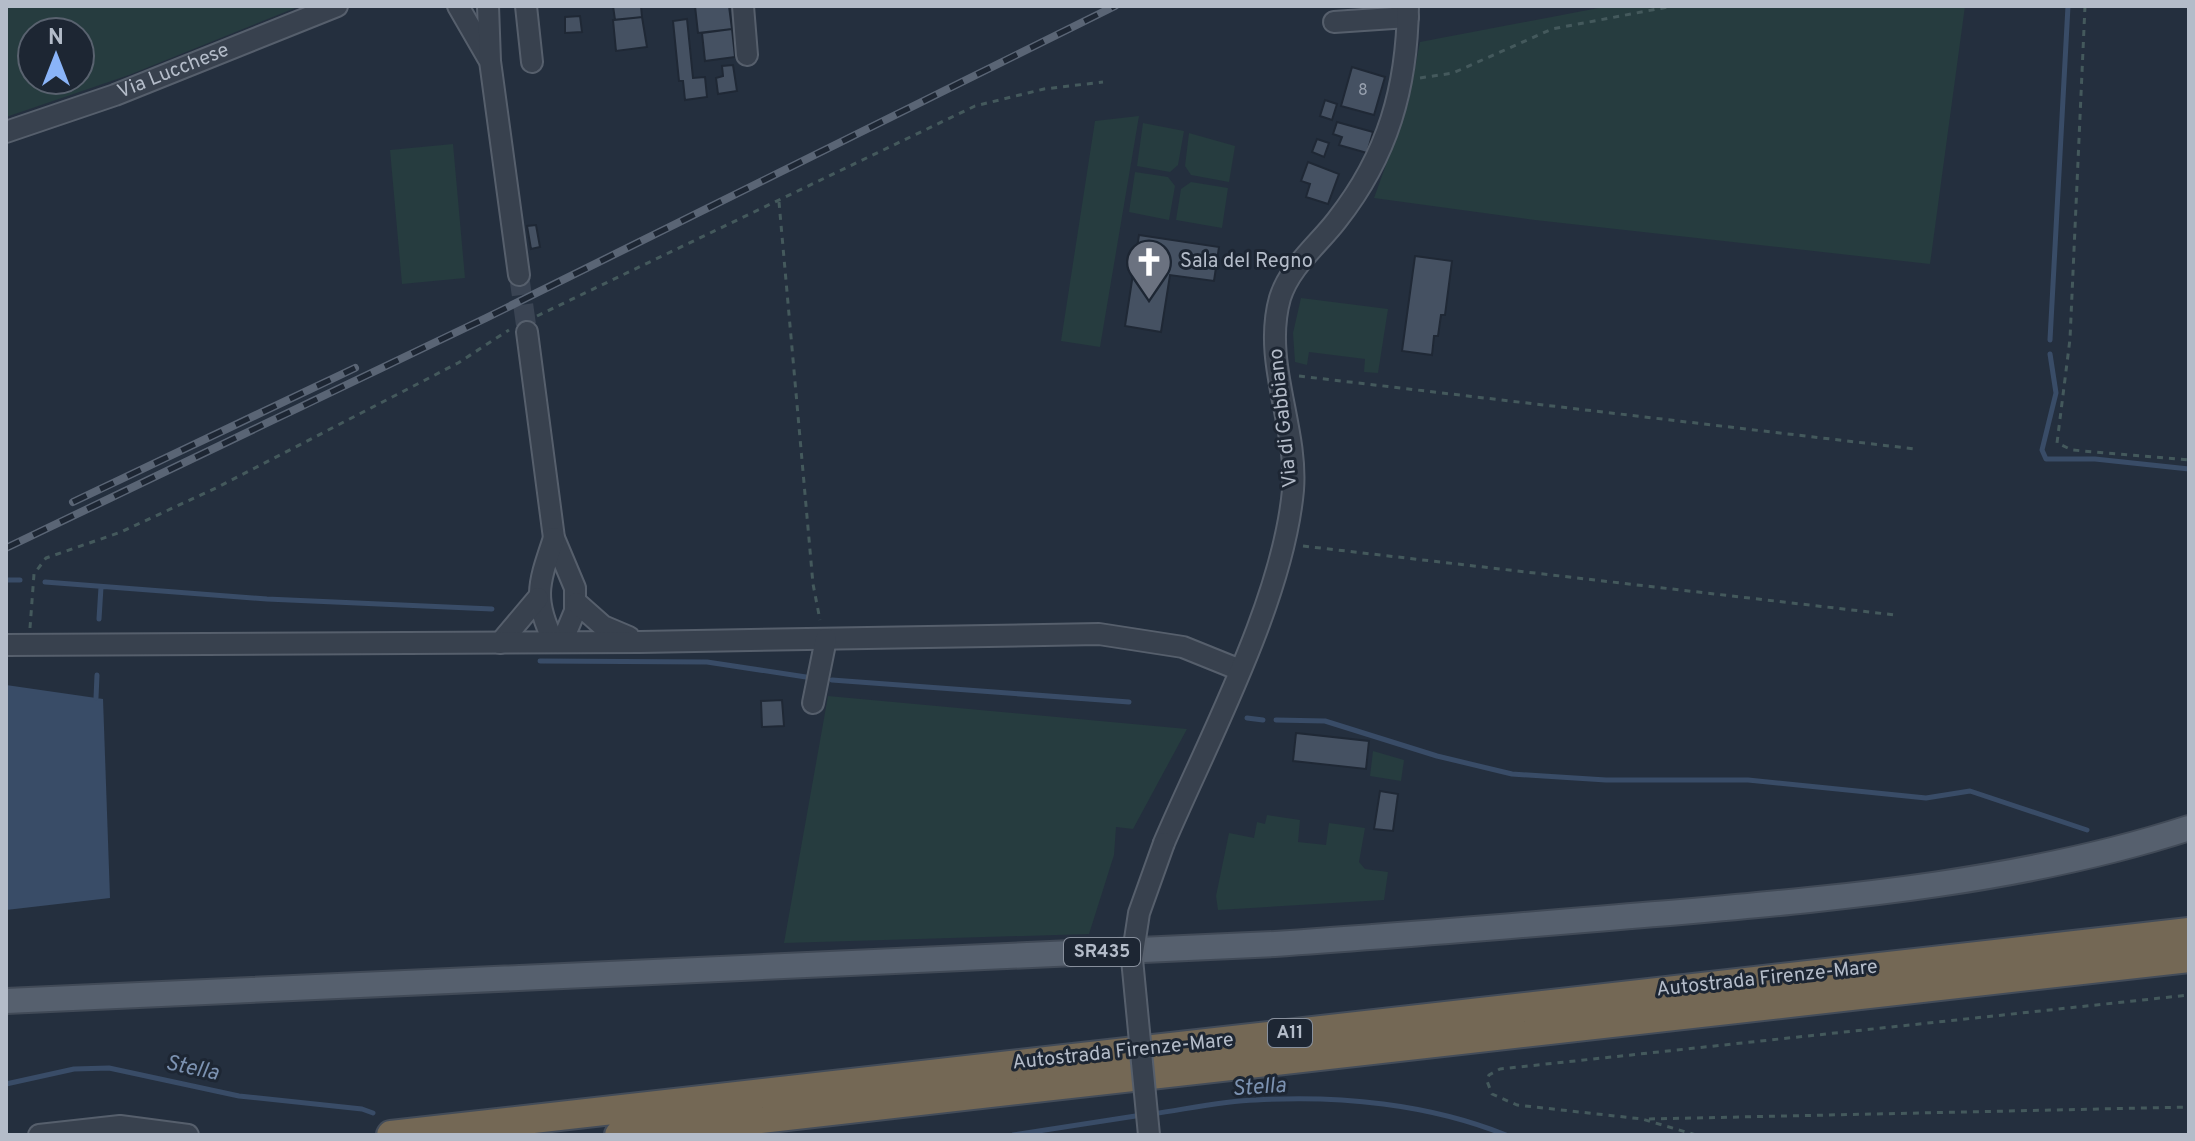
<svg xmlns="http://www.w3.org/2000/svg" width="2195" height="1141" viewBox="0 0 2195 1141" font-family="Overpass,sans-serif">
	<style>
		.green { fill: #263c3f; fill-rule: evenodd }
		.water { fill: #394c67 }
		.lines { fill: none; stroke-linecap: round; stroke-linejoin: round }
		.stream { stroke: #394c67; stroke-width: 5 }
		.building { fill: #455162; stroke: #1f2835; stroke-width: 2 }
		.minor-tunnel { stroke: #3a4453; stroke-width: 20; stroke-dasharray: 20 10; stroke-linecap: butt }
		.minor-casing { stroke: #565f6c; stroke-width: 24 }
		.major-casing { stroke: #414a57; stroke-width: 28 }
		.highway-casing { stroke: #434c59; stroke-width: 32 }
		.path { stroke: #44595c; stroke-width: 3; stroke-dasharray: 6 6; stroke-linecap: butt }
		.minor { stroke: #38414e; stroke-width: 20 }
		.major { stroke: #56606e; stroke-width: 24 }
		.highway { stroke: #746855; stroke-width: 28 }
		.rail-casing { stroke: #5a6575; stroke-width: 8 }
		.rail { stroke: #1d2633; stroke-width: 5; stroke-dasharray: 15; stroke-linecap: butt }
		.minor-bridge-casing { stroke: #565f6c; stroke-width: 24; stroke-linecap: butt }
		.minor-bridge { stroke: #38414e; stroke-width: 20 }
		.labels { text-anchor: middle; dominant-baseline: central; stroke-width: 6; stroke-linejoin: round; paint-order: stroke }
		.number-label { font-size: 16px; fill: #98a1af }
		.shield { fill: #1d2633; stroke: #878f9c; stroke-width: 2 }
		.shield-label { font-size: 18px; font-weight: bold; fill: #b4bcc9 }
		.street-label { font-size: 20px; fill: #b4bcc9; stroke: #1d2633 }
		.poi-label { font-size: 20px; fill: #b4bcc9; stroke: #1d2633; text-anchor: start }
		.water-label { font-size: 22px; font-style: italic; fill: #7c92b1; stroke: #1d2633 }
	</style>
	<rect width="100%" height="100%" fill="#242f3e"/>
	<path class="green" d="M 6,6 L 300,6 L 129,75 L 6,117 ZM 80,32 L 80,80 L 32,80 L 32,32 Z
		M 1609,6 L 1965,6 L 1930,264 L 1535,220 L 1374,198 L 1408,104 L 1420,42 Z
		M 1139,116 L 1100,347 L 1061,341 L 1095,121 Z
		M 1143,123 L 1184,131 L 1178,165 L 1170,172 L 1137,166 Z
		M 1189,133 L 1235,146 L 1229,182 L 1191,175 L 1185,166 Z
		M 453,144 L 465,278 L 402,284 L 390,150 Z
		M 1135,172 L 1168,177 L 1175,186 L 1169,220 L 1129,212 Z
		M 1191,182 L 1228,188 L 1222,228 L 1176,220 L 1181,189 Z
		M 1301,298 L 1388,309 L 1378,373 L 1364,372 L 1365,359 L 1309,352 L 1307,365 L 1295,362 L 1293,333 Z
		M 828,696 L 1187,729 L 1133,829 L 1116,827 L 1114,855 L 1089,934 L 784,943 Z
		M 1373,751 L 1404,760 L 1401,781 L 1370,776 Z
		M 1267,815 L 1300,820 L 1298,842 L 1326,845 L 1329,823 L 1365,828 L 1359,862 L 1365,869 L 1388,872 L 1384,900 L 1218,910 L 1216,896 L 1229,833 L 1254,838 L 1257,822 L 1265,824 Z"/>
	<path class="water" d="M 6,685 L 103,699 L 110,898 L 6,910 Z"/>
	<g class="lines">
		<path class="stream" d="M 2050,340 L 2068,6
			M 2050,354 L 2056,393 L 2042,450 L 2046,459 L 2095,459 L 2189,469
			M 6,580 L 20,580
			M 45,582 L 267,599 L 492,609
			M 99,619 L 101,587
			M 540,661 L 707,662 L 806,677
			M 832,680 L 1129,702
			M 96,698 L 97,675
			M 1247,718 L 1263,720
			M 1276,720 L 1325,721 L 1437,756 L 1512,774 L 1606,780 L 1748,780 L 1926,798 L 1970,791 L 2087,830
			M 6,1084 L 74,1069 L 109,1068 L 239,1096 L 362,1109 L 373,1113
			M 1152,1114 C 1187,1109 1222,1101 1256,1100 C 1339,1095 1429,1104 1506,1135
			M 1013,1135 L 1142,1115"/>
	</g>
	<path class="building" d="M 613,6 L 641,6 L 642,17 L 615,20 Z
		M 695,6 L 729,6 L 732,29 L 698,33 Z
		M 580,16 L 582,32 L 565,33 L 565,17 Z
		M 642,17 L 647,47 L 616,51 L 613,20 Z
		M 687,19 L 693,78 L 705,77 L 707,97 L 685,100 L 683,81 L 679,81 L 673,21 Z
		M 732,29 L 735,57 L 705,61 L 702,33 Z
		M 733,65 L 737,91 L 718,94 L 716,78 L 723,76 L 722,66 Z
		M 1352,67 L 1385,77 L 1374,115 L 1341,106 Z
		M 1325,100 L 1337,104 L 1332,120 L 1320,116 Z
		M 1337,122 L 1373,132 L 1367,153 L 1339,145 L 1342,137 L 1333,134 Z
		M 1317,139 L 1329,143 L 1324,157 L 1312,152 Z
		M 1308,162 L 1339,174 L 1328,204 L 1306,197 L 1310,184 L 1301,181 Z
		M 536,225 L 540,247 L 531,249 L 527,226 Z
		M 1139,235 L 1219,247 L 1214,281 L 1170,275 L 1161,332 L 1125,326 Z
		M 1415,256 L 1452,261 L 1445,315 L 1441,315 L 1438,336 L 1434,336 L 1432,355 L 1402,351 Z
		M 782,700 L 784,726 L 762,727 L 761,701 Z
		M 1296,733 L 1369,741 L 1366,769 L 1293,761 Z
		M 1380,791 L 1398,794 L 1393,831 L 1374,829 Z"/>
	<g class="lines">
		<path class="minor-tunnel" d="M 519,275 L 527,332"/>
		<g class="minor-casing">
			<g id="minor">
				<path d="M 458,6 L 488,58"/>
				<path d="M 488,6 L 490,61 L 519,275"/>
				<path d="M 526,6 L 532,62"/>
				<path d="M 743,6 L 747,55"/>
				<path d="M 1334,22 L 1408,17"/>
				<path id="s1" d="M 6,132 L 115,95 L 337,6"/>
				<path d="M 527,332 L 554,538 L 575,588 L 575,611 L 562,642"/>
				<path d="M 554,538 C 539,583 532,598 554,642"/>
				<path d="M 577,603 L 603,626 L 629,637"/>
				<path d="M 500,643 L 538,598"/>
				<path d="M 6,645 L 640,642 L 1099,634 L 1183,647 L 1240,670"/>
				<path d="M 813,703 L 826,639"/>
				<path d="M 1164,843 C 1208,740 1283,601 1293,490 C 1298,426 1262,362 1280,298 C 1290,266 1318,245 1337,220 C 1388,155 1407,88 1408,6"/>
				<path d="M 39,1135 L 120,1126 L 188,1135"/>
			</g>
		</g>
		<g class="major-casing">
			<path id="major" d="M 6,1001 L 1275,944 C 1410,935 1546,923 1681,912 C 1851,897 2025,881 2189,828"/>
		</g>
		<g class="highway-casing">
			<path id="highway" d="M 391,1135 L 2189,932
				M 619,1135 L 2189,958"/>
		</g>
		<path class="path" d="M 2085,6 L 2070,339 L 2057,443 L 2072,450 L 2189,460
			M 1420,78 L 1453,73 L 1552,29 L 1673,6
			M 779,202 L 813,584 L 820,620
			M 537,316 L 975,106 L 1044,89 L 1103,82
			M 1299,376 L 1915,449
			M 1303,546 L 1895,615
			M 30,628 L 34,574 L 46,558 L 121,532 L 218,487 L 458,363 L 509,330
			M 1649,1119 L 2189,1107
			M 1696,1135 L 1642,1119 L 1517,1105 L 1492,1094 L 1487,1081 L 1489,1075 L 1500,1069 L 2189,995"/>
		<use href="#minor" class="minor"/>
		<use href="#major" class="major"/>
		<use href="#highway" class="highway"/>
		<g class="rail-casing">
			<path id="rail" d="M 73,502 L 355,368
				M 6,548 L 486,318 L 1115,6"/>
		</g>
		<use href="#rail" class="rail"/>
		<g class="minor-bridge-casing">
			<path id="minor-bridge" d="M 1149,1135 L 1132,959 L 1139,913 L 1164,843"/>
		</g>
		<use href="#minor-bridge" class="minor-bridge"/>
	</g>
	<defs>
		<g id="church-pin" transform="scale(2.3)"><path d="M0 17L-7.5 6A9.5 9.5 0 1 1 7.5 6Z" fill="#6b7280" stroke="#1d2633"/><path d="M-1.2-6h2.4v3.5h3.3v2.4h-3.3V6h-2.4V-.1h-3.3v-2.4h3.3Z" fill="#fff"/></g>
	</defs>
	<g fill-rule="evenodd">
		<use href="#church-pin" x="1149" y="262"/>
	</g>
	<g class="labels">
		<g class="number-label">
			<text x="1363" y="91">8</text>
		</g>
		<g class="shield">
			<rect x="1064" y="938" width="76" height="28" rx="6"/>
			<rect x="1268" y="1019" width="44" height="28" rx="6"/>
		</g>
		<g class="shield-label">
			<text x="1102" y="952">SR435</text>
			<text x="1290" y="1033">A11</text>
		</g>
		<g class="street-label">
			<text stroke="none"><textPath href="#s1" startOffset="178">Via Lucchese</textPath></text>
			<text transform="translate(1284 418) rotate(-96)">Via di Gabbiano</text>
			<text transform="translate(1767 979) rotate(-6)">Autostrada Firenze-Mare</text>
			<text transform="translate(1123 1052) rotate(-6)">Autostrada Firenze-Mare</text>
		</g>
		<g class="poi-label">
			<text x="1180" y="262">Sala del Regno</text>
		</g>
		<g class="water-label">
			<text transform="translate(192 1069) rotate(12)">Stella</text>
			<text transform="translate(1259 1088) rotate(-4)">Stella</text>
		</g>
	</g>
	<rect width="2195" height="1141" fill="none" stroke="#b4bcc9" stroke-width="16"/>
	<g transform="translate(56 56)"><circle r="38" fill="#1d2633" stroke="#59626f" stroke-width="2"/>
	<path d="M0-6L14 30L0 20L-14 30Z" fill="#8ab4f8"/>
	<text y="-12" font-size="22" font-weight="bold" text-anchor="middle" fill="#b4bcc9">N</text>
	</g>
</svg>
